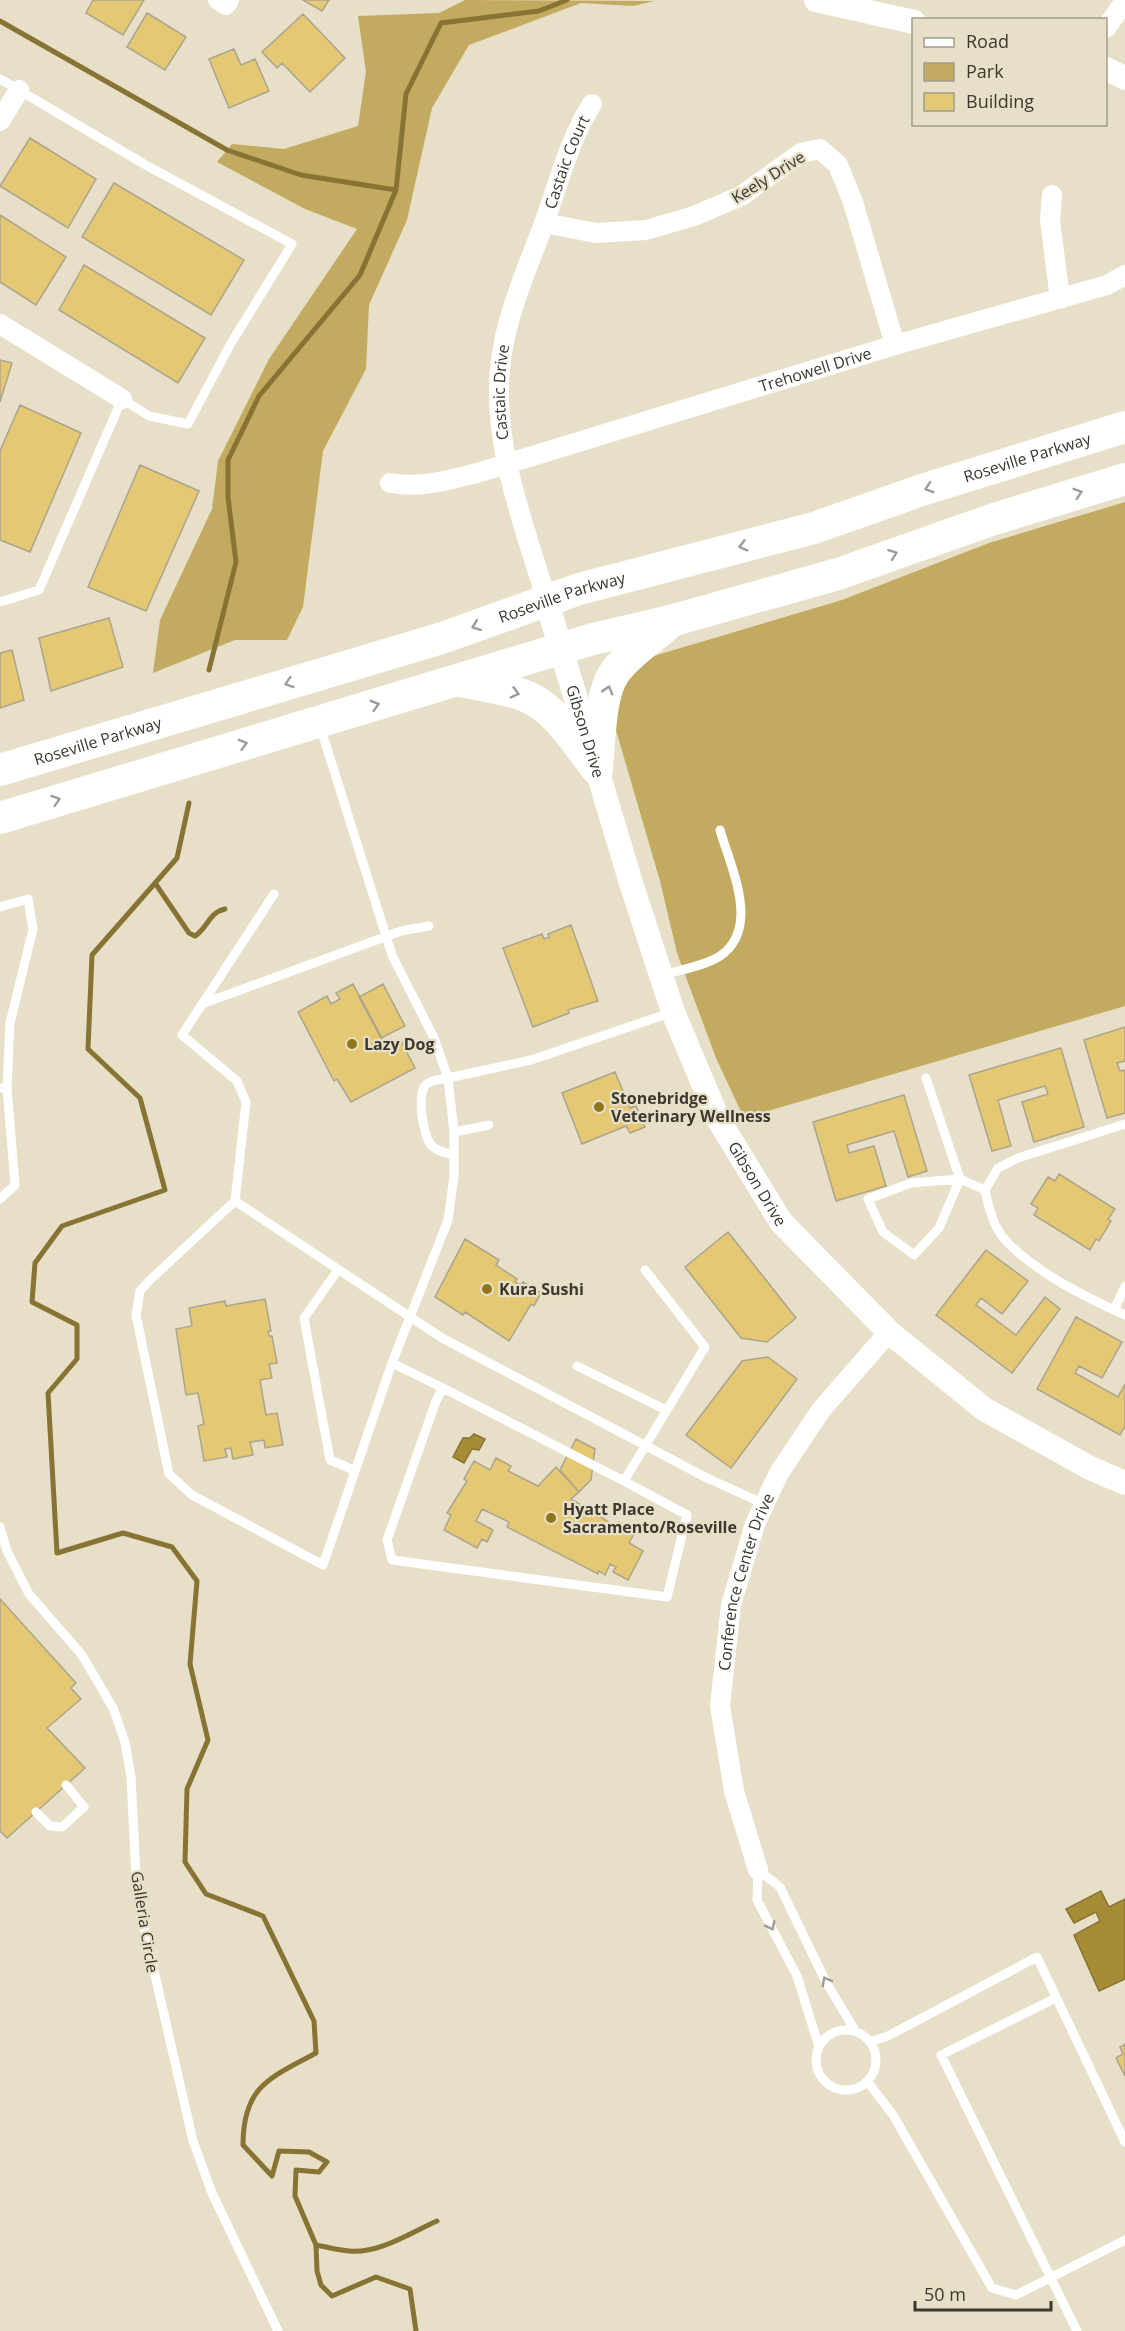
<svg xmlns="http://www.w3.org/2000/svg" width="1125" height="2331" viewBox="0 0 1125 2331" font-family="'Open Sans',sans-serif">
	<style>
		.green { fill: #c3aa61 }
		.water { fill: #a78c36; stroke: #877334; stroke-width: 1.5 }
		.lines { fill: none; stroke-linecap: round; stroke-linejoin: round }
		.stream { stroke: #877334; stroke-width: 5 }
		.building { fill: #e4c874; stroke: #aca48d; stroke-width: 1.5 }
		.service { stroke: #fff; stroke-width: 9 }
		.minor { stroke: #fff; stroke-width: 20 }
		.tertiary { stroke: #fff; stroke-width: 24 }
		.primary { stroke: #fff; stroke-width: 32 }
		.oneway { stroke: #9d9c96 }
		.poi-dot { fill: #91761c; stroke: #e7dfc7; stroke-width: 2 }
		.labels { text-anchor: middle; dominant-baseline: central; stroke-width: 4.5; stroke-linejoin: round; paint-order: stroke }
		.street-label { font-size: 16px; fill: #3b382e; stroke: #e7dfc7 }
		.poi-label { font-size: 16px; font-weight: bold; fill: #3b382e; stroke: #e7dfc7; text-anchor: start }
	</style>
	<rect width="100%" height="100%" fill="#e7dfc7"/>
	<path class="green" d="M 465,0 L 654,1 L 633,6 L 581,3 L 469,45 L 432,108 L 407,220 L 369,305 L 366,369 L 323,451 L 303,607 L 287,640 L 235,640 L 153,673 L 160,620 L 212,509 L 218,461 L 269,359 L 357,229 L 305,209 L 217,162 L 232,144 L 284,149 L 358,126 L 366,72 L 358,16 L 439,13 Z
		M 1125,502 L 1125,1006 L 744,1118 L 716,1058 L 677,953 L 660,881 L 611,713 L 616,685 L 647,658 L 842,600 L 989,543 Z"/>
	<path class="water" d="M 474,1434 L 485,1439 L 479,1450 L 472,1449 L 464,1463 L 453,1457 L 463,1438 L 470,1438 Z
		M 1101,1891 L 1109,1907 L 1125,1899 L 1125,1979 L 1099,1991 L 1074,1935 L 1100,1921 L 1096,1912 L 1074,1923 L 1066,1909 Z"/>
	<g class="lines">
		<path class="stream" d="M 0,21 L 227,150 L 301,175 L 396,190
			M 209,670 L 236,562 L 228,497 L 228,460 L 259,396 L 360,275 L 396,190 L 406,94 L 441,23 L 539,11 L 567,0
			M 189,803 L 177,858 L 92,955 L 88,1049 L 140,1098 L 165,1190 L 62,1226 L 35,1263 L 32,1302 L 77,1325 L 77,1359 L 48,1393 L 57,1553 L 123,1533 L 172,1547 L 197,1581 L 190,1664 L 208,1740 L 187,1789 L 185,1862 L 206,1894 L 263,1916 L 314,2021 L 316,2053 C 270,2078 243,2086 243,2145 L 272,2176 L 279,2151 L 309,2152 L 327,2162 L 319,2172 L 296,2170 L 295,2196 L 316,2245 L 317,2271 L 321,2285 L 332,2296 L 376,2277 L 410,2289 L 416,2331
			M 155,883 L 189,933 L 195,936 C 208,928 208,913 225,909
			M 316,2245 C 327,2247 338,2250 349,2251 C 379,2254 410,2233 437,2221"/>
	</g>
	<path class="building" d="M 93,0 L 144,0 L 123,35 L 86,13 Z
		M 303,0 L 329,0 L 322,11 Z
		M 147,13 L 186,37 L 165,70 L 127,47 Z
		M 303,14 L 345,58 L 310,92 L 282,63 L 277,68 L 262,52 Z
		M 234,49 L 241,65 L 255,59 L 269,91 L 229,108 L 209,59 Z
		M 30,138 L 96,179 L 68,228 L 0,186 Z
		M 114,183 L 244,260 L 211,315 L 82,237 Z
		M 0,215 L 66,257 L 36,305 L 0,282 Z
		M 84,265 L 205,338 L 178,383 L 59,310 Z
		M 0,360 L 12,363 L 0,402 Z
		M 20,405 L 81,433 L 30,552 L 0,540 L 0,451 Z
		M 140,465 L 199,491 L 146,611 L 88,587 Z
		M 109,618 L 123,667 L 51,691 L 39,638 Z
		M 12,650 L 24,700 L 0,708 L 0,653 Z
		M 571,925 L 598,1001 L 568,1010 L 569,1013 L 533,1027 L 503,948 L 542,934 L 544,939 L 549,937 L 548,934 Z
		M 353,984 L 384,1042 L 387,1041 L 390,1046 L 401,1041 L 415,1068 L 351,1102 L 337,1079 L 334,1081 L 298,1012 L 327,996 L 331,1004 L 340,999 L 336,993 Z
		M 383,984 L 405,1026 L 381,1038 L 359,997 Z
		M 1125,1027 L 1125,1061 L 1117,1063 L 1120,1071 L 1125,1070 L 1125,1113 L 1107,1118 L 1084,1040 Z
		M 1061,1048 L 1084,1127 L 1034,1142 L 1022,1102 L 1048,1094 L 1045,1086 L 998,1100 L 1011,1146 L 992,1151 L 969,1075 Z
		M 615,1072 L 630,1108 L 636,1106 L 645,1127 L 630,1133 L 626,1126 L 582,1144 L 562,1093 Z
		M 904,1095 L 927,1171 L 908,1177 L 894,1131 L 847,1145 L 849,1153 L 874,1146 L 886,1186 L 836,1201 L 813,1122 Z
		M 1059,1174 L 1115,1209 L 1108,1219 L 1111,1221 L 1099,1241 L 1096,1239 L 1090,1250 L 1034,1215 L 1038,1208 L 1031,1204 L 1048,1177 L 1055,1181 Z
		M 728,1232 L 796,1318 L 767,1342 L 741,1338 L 685,1267 Z
		M 465,1239 L 499,1260 L 496,1265 L 517,1279 L 515,1282 L 521,1285 L 523,1282 L 541,1293 L 534,1306 L 531,1304 L 509,1341 L 465,1312 L 463,1315 L 435,1297 Z
		M 986,1250 L 1028,1281 L 1002,1314 L 981,1298 L 976,1305 L 1016,1335 L 1045,1297 L 1060,1309 L 1012,1373 L 936,1315 Z
		M 265,1299 L 271,1331 L 268,1331 L 269,1336 L 272,1336 L 277,1363 L 269,1364 L 272,1378 L 260,1380 L 266,1415 L 277,1413 L 283,1445 L 265,1448 L 264,1440 L 250,1442 L 253,1455 L 233,1459 L 231,1448 L 225,1449 L 227,1457 L 204,1461 L 198,1426 L 204,1424 L 198,1393 L 186,1395 L 176,1329 L 192,1326 L 189,1308 L 225,1301 L 226,1306 Z
		M 1076,1317 L 1122,1342 L 1102,1378 L 1079,1366 L 1075,1373 L 1118,1397 L 1125,1384 L 1125,1426 L 1120,1435 L 1037,1389 Z
		M 768,1357 L 797,1379 L 731,1468 L 686,1435 L 742,1361 Z
		M 576,1439 L 595,1449 L 591,1480 L 579,1492 L 560,1470 Z
		M 496,1458 L 511,1466 L 508,1471 L 538,1486 L 556,1467 L 579,1492 L 571,1499 L 617,1527 L 619,1522 L 636,1530 L 629,1543 L 643,1551 L 628,1580 L 613,1572 L 616,1567 L 610,1564 L 605,1575 L 599,1571 L 598,1574 L 507,1527 L 509,1522 L 482,1509 L 476,1521 L 493,1530 L 487,1542 L 482,1539 L 477,1548 L 444,1530 L 451,1515 L 447,1513 L 467,1481 L 464,1479 L 474,1461 L 490,1470 Z
		M 0,1599 L 76,1683 L 71,1688 L 81,1699 L 47,1728 L 85,1768 L 7,1838 L 0,1831 Z
		M 1125,2044 L 1125,2076 L 1116,2058 L 1123,2054 L 1120,2047 Z"/>
	<g class="lines">
		<path class="service" d="M 0,79 L 144,164 L 292,244 L 230,345 L 188,424 L 149,416 L 122,399 L 39,590 L 0,602
			M 320,726 L 392,955 L 434,1038 L 448,1078 L 531,1060 L 673,1012
			M 274,894 L 182,1035 L 237,1081 L 246,1102 L 235,1201 L 442,1338 L 705,1477 L 764,1504
			M 0,907 L 28,899 L 33,929 L 10,1023 L 7,1088 L 0,1088
			M 662,975 C 679,970 705,966 720,956 C 761,928 731,868 720,830
			M 202,1004 L 401,931 L 429,926
			M 926,1078 L 960,1179 L 939,1228 L 914,1255 L 883,1232 L 868,1199 L 911,1183 L 960,1179 L 985,1190
			M 1125,1124 L 1018,1158 L 998,1168 L 985,1190 C 989,1208 993,1227 1006,1241 C 1037,1273 1085,1297 1125,1315
			M 454,1132 L 489,1125
			M 454,1155 C 446,1153 438,1152 432,1146 C 423,1137 415,1090 428,1083 C 433,1080 442,1079 448,1078 L 454,1132 L 454,1176 L 448,1220 L 392,1363 L 443,1388 L 436,1401 L 387,1540 L 392,1560 L 667,1597 L 687,1515 L 624,1481 L 705,1347 L 645,1270
			M 0,1199 L 15,1185 L 7,1088
			M 235,1201 L 150,1280 L 140,1291 L 136,1315 L 169,1474 L 192,1495 L 323,1565 L 392,1363
			M 338,1270 L 304,1318 L 330,1460 L 354,1470
			M 1114,1310 L 1125,1286
			M 577,1366 L 666,1410
			M 443,1388 L 624,1481
			M 0,1527 L 7,1551 L 29,1594 L 82,1655 L 113,1708 L 125,1742 L 131,1777 L 136,1877 L 144,1927 L 193,2141 L 212,2193 L 278,2331
			M 36,1812 L 50,1826 L 62,1827 L 84,1807 L 66,1785
			M 758,1870 L 780,1887 L 826,1982 L 856,2032
			M 758,1870 L 757,1900 L 797,1976 L 819,2047
			M 1056,1998 L 941,2055 L 1077,2331
			M816 2060a30 30 0 1 1 60 0a30 30 0 1 1-60 0Z
			M 870,2042 L 888,2036 L 1037,1957 L 1125,2142
			M 867,2081 L 893,2115 L 992,2288 L 1016,2295 L 1125,2240"/>
		<g class="minor">
			<path d="M 218,0 L 226,5 L 229,0"/>
			<path d="M 1106,28 L 1125,1"/>
			<path d="M 0,121 L 19,90"/>
			<path d="M 1052,195 L 1050,220 L 1060,299"/>
			<path d="M 544,223 L 596,233 L 646,230 L 694,216 L 741,196 L 801,153 L 820,149 L 838,165 L 853,202 L 895,345"/>
			<path d="M 0,324 L 122,399"/>
			<path id="s1" d="M 390,483 C 421,488 446,481 477,473 L 895,345 L 1107,285 L 1125,275"/>
			<path id="s2" d="M 546,599 C 524,523 490,441 501,360 C 507,313 527,269 543,226 C 559,183 568,142 592,104"/>
			<path id="s3" d="M 758,1870 L 734,1791 L 720,1706 L 731,1605 L 755,1524 L 779,1473 L 821,1410 L 889,1332"/>
		</g>
		<g class="tertiary">
			<path d="M 816,0 L 914,22"/>
			<path d="M 1106,69 L 1125,78"/>
			<path id="s4" d="M 546,599 L 631,883 L 673,1012 L 718,1119 L 781,1222 L 889,1332 L 984,1409 L 1090,1468 L 1125,1483"/>
		</g>
		<g class="primary">
			<path d="M 460,681 C 480,685 501,688 520,694 C 555,705 575,742 597,769"/>
			<path d="M 597,769 C 600,742 599,694 615,672 C 628,654 650,640 667,625"/>
			<path id="s5" d="M 0,770 L 442,638 L 579,589 L 814,528 L 922,490 L 1125,427"/>
			<path d="M 0,818 L 593,639 L 674,620 L 838,574 L 994,519 L 1125,479"/>
		</g>
	</g>
	<defs><path id="oneway-chevron" d="M-2-3.5L2.5 0L-2 3.5" fill="none" stroke-width="1.6" stroke-linecap="round" stroke-linejoin="round" transform="scale(1.5)"/></defs>
	<g class="oneway">
		<use href="#oneway-chevron" transform="translate(929 488) rotate(162)"/>
		<use href="#oneway-chevron" transform="translate(1078 493) rotate(-17)"/>
		<use href="#oneway-chevron" transform="translate(743 546) rotate(165)"/>
		<use href="#oneway-chevron" transform="translate(893 554) rotate(-20)"/>
		<use href="#oneway-chevron" transform="translate(476 626) rotate(159)"/>
		<use href="#oneway-chevron" transform="translate(289 683) rotate(163)"/>
		<use href="#oneway-chevron" transform="translate(608 690) rotate(-73)"/>
		<use href="#oneway-chevron" transform="translate(515 693) rotate(15)"/>
		<use href="#oneway-chevron" transform="translate(375 705) rotate(-16)"/>
		<use href="#oneway-chevron" transform="translate(243 744) rotate(-16)"/>
		<use href="#oneway-chevron" transform="translate(56 800) rotate(-18)"/>
		<use href="#oneway-chevron" transform="translate(771 1926) rotate(63)"/>
		<use href="#oneway-chevron" transform="translate(826 1981) rotate(-118)"/>
	</g>
	<g class="poi-dot">
		<circle cx="352" cy="1044" r="6"/>
		<circle cx="599" cy="1107" r="6"/>
		<circle cx="487" cy="1289" r="6"/>
		<circle cx="551" cy="1518" r="6"/>
	</g>
	<g class="labels">
		<g class="street-label">
			<text stroke="none"><textPath href="#s2" startOffset="454">Castaic Court</textPath></text>
			<text transform="translate(768 177) rotate(-32)">Keely Drive</text>
			<text stroke="none"><textPath href="#s1" startOffset="442">Trehowell Drive</textPath></text>
			<text stroke="none"><textPath href="#s2" startOffset="213">Castaic Drive</textPath></text>
			<text stroke="none"><textPath href="#s5" startOffset="1074">Roseville Parkway</textPath></text>
			<text stroke="none"><textPath href="#s5" startOffset="588">Roseville Parkway</textPath></text>
			<text stroke="none"><textPath href="#s4" startOffset="138">Gibson Drive</textPath></text>
			<text stroke="none"><textPath href="#s5" startOffset="102">Roseville Parkway</textPath></text>
			<text stroke="none"><textPath href="#s4" startOffset="624">Gibson Drive</textPath></text>
			<text stroke="none"><textPath href="#s3" startOffset="296">Conference Center Drive</textPath></text>
			<text transform="translate(145 1922) rotate(81)">Galleria Circle</text>
		</g>
		<g class="poi-label">
			<text x="364" y="1044">Lazy Dog</text>
			<text x="611" y="1098">Stonebridge<tspan x="611" dy="18">Veterinary Wellness</tspan></text>
			<text x="499" y="1289">Kura Sushi</text>
			<text x="563" y="1509">Hyatt Place<tspan x="563" dy="18">Sacramento/Roseville</tspan></text>
		</g>
	</g>
	<rect x="912" y="18" width="195" height="108" fill="#e7dfc7" stroke="#a29c8a" stroke-width="1.5"/>
	<rect x="924" y="38" width="30" height="9" fill="#ffffff" stroke="#a29c8a" stroke-width="1.5"/>
	<text x="966" y="48" font-size="18" fill="#3b382e">Road</text>
	<rect x="924" y="63" width="30" height="18" fill="#c3aa61" stroke="#a29c8a" stroke-width="1.5"/>
	<text x="966" y="78" font-size="18" fill="#3b382e">Park</text>
	<rect x="924" y="93" width="30" height="18" fill="#e4c874" stroke="#a29c8a" stroke-width="1.5"/>
	<text x="966" y="108" font-size="18" fill="#3b382e">Building</text>
	<path d="M915 2301v9h136v-9" fill="none" stroke="#3b382e" stroke-width="3"/>
	<text x="924" y="2301" font-size="18" fill="#3b382e" stroke="#e7dfc7" stroke-width="4.5" paint-order="stroke">50 m</text>
</svg>
